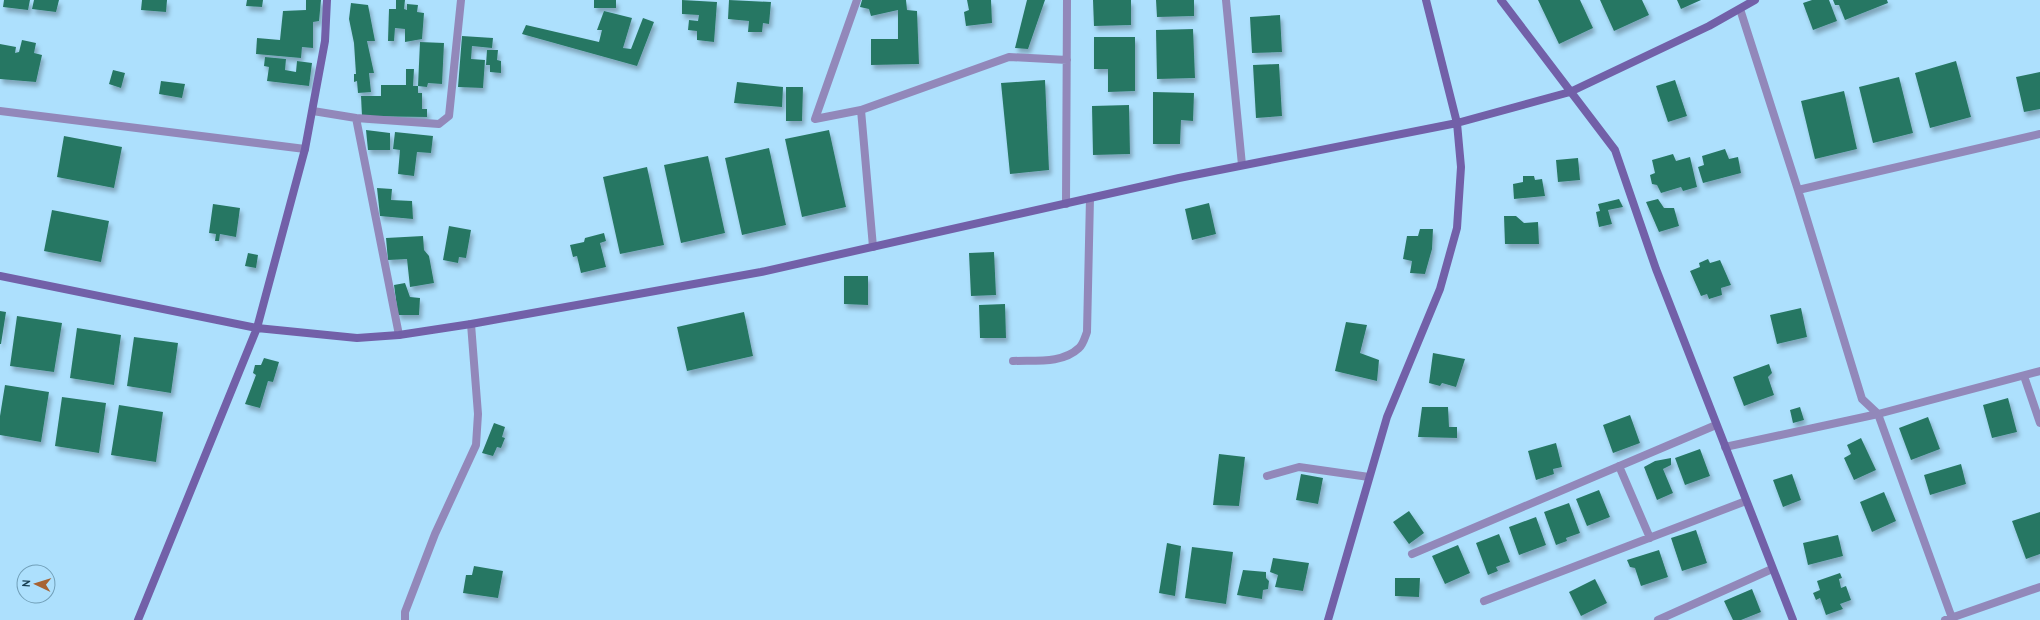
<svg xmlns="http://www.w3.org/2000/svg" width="2040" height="620" viewBox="0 0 2040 620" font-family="'PT Sans',sans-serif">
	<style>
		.building { fill: #277764; filter: url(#shadow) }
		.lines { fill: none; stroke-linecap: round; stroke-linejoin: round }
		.street { stroke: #9288ba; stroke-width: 8 }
		.secondary { stroke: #7260a8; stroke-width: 8 }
	</style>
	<defs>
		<filter id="shadow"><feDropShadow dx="2.5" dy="4.5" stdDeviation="2" flood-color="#0004"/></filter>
	</defs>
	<rect width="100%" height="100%" fill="#ade0fd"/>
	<path class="building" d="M 4,0 L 30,0 L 28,10 L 3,7 Z
		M 34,0 L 59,0 L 56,12 L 32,9 Z
		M 142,0 L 167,0 L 166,12 L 141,10 Z
		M 247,0 L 263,0 L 262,7 L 246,6 Z
		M 306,0 L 321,0 L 319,21 L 313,22 L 313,48 L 302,47 L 301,58 L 256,54 L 257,38 L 280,40 L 283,11 L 306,10 Z
		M 396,0 L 405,0 L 404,9 L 407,10 L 407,4 L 418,5 L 417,12 L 424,13 L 422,39 L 405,42 L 405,29 L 395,28 L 394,41 L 388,41 L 389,9 L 396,9 Z
		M 594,0 L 616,0 L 616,8 L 594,8 Z
		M 682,0 L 717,2 L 714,42 L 697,40 L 697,31 L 688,30 L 689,20 L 698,21 L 699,15 L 682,14 Z
		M 729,0 L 771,2 L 769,24 L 763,23 L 762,32 L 748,32 L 749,21 L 728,19 Z
		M 862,0 L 906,0 L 907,10 L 917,11 L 919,64 L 871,65 L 871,39 L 898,39 L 898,10 L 871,16 L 869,9 L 860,7 Z
		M 967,0 L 991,0 L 992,23 L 966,26 L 964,12 L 969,10 Z
		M 1027,0 L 1045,0 L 1028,49 L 1015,48 Z
		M 1093,0 L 1131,0 L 1131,25 L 1094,26 Z
		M 1156,0 L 1194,0 L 1194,16 L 1157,17 Z
		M 1538,0 L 1580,0 L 1593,28 L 1559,44 Z
		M 1600,0 L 1642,0 L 1649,15 L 1614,31 Z
		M 1677,0 L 1701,0 L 1681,9 Z
		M 1812,0 L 1829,0 L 1837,21 L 1813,30 L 1803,3 Z
		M 1833,0 L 1887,0 L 1888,3 L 1845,20 L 1839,5 L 1835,5 Z
		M 351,3 L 368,5 L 375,41 L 367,41 L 374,73 L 369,73 L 371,92 L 358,93 L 357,81 L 354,82 L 354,74 L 356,74 L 354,43 L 349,19 Z
		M 604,11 L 632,18 L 623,48 L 631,49 L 643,18 L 654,22 L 637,66 L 522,34 L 526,25 L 599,42 L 602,30 L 597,30 Z
		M 1280,15 L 1282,52 L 1252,53 L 1250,17 Z
		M 1193,29 L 1195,78 L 1157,79 L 1156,30 Z
		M 462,36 L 493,38 L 492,48 L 472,46 L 471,59 L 485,60 L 483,88 L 458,87 Z
		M 1094,37 L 1135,37 L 1135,91 L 1108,92 L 1108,69 L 1094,69 Z
		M 22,40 L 36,43 L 34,53 L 42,55 L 36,82 L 0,79 L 0,44 L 16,47 L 15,53 L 19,52 Z
		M 420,42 L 444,43 L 442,84 L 428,83 L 427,87 L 418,86 L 418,93 L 422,93 L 422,109 L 427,109 L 427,117 L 362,116 L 361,96 L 381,96 L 381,85 L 406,85 L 406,69 L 414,69 L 413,86 L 418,86 Z
		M 487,50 L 498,50 L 497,60 L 501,61 L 501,73 L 490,72 L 490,65 L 486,65 Z
		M 265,57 L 286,59 L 285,70 L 296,72 L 297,61 L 312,63 L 309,86 L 267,81 L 269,67 L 264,66 Z
		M 1956,61 L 1971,117 L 1930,128 L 1915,73 Z
		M 1279,64 L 1282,116 L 1256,118 L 1253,65 Z
		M 113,70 L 125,73 L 121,88 L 109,84 Z
		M 2040,72 L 2040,109 L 2024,112 L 2016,77 Z
		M 1899,77 L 1913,133 L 1873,143 L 1859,87 Z
		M 1045,80 L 1049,170 L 1010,174 L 1001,83 Z
		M 1675,80 L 1687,116 L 1668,122 L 1656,86 Z
		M 161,81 L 185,84 L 182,98 L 159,94 Z
		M 737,82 L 783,87 L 782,107 L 734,103 Z
		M 786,87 L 803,87 L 802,121 L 786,121 Z
		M 1844,91 L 1857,149 L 1815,159 L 1801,101 Z
		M 1153,92 L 1194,93 L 1193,121 L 1181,120 L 1180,144 L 1153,144 Z
		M 1129,105 L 1130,154 L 1093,155 L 1092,106 Z
		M 366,130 L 390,133 L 390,150 L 368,150 Z
		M 829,130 L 846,207 L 802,217 L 785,139 Z
		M 395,132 L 433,136 L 431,153 L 417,152 L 414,176 L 398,174 L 400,150 L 393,149 Z
		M 64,136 L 122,147 L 114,188 L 57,177 Z
		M 769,148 L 786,225 L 742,235 L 725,158 Z
		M 1725,149 L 1729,159 L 1738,157 L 1741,173 L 1703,183 L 1698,167 L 1704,165 L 1702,156 Z
		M 1673,154 L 1676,161 L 1690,157 L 1697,187 L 1683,191 L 1681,187 L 1661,193 L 1657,185 L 1652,184 L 1650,175 L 1655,173 L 1652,160 Z
		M 708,156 L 725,233 L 681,243 L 664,165 Z
		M 1578,158 L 1580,180 L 1558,182 L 1556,160 Z
		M 647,167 L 664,245 L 620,254 L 603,177 Z
		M 1523,176 L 1534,176 L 1535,180 L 1542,179 L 1545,196 L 1514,199 L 1513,184 L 1523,182 Z
		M 377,188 L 392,189 L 391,200 L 412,201 L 413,219 L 380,216 Z
		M 1619,199 L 1623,207 L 1608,210 L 1612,224 L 1599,227 L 1596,212 L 1600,211 L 1598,204 Z
		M 1658,199 L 1664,208 L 1674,208 L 1679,226 L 1659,232 L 1646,202 Z
		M 1209,203 L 1216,234 L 1192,240 L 1185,209 Z
		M 213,204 L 240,208 L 236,237 L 220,234 L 219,241 L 215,241 L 216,234 L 209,233 Z
		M 52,210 L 109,221 L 101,262 L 44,251 Z
		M 1504,216 L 1516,216 L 1524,223 L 1538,222 L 1539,244 L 1505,244 Z
		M 449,226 L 471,230 L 466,258 L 459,257 L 458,263 L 443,260 Z
		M 1420,229 L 1433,229 L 1432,249 L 1425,274 L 1410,273 L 1412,261 L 1403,259 L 1407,236 L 1418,236 Z
		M 604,233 L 606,241 L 600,243 L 606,267 L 581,273 L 577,256 L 573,257 L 570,245 L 584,242 L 585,238 Z
		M 423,236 L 424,250 L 429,256 L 434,283 L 410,287 L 407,259 L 388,260 L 386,238 Z
		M 994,252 L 996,295 L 971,296 L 969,253 Z
		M 248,253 L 258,255 L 256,268 L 245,266 Z
		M 1708,259 L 1710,263 L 1720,260 L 1731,285 L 1721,288 L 1722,295 L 1709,299 L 1707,294 L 1701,296 L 1690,271 L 1700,267 L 1699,263 Z
		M 844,276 L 868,276 L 868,305 L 844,304 Z
		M 405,283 L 410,297 L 420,298 L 419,315 L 398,315 L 394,285 Z
		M 1005,304 L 1006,338 L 980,338 L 979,305 Z
		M 1801,308 L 1807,337 L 1777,344 L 1770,315 Z
		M 0,311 L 6,312 L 1,344 L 0,344 Z
		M 744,312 L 753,356 L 687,371 L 677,327 Z
		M 17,316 L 62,323 L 54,372 L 10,366 Z
		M 1346,322 L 1367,325 L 1360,353 L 1379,360 L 1377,381 L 1335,371 Z
		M 77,328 L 121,335 L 114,385 L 70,378 Z
		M 134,337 L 178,343 L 171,393 L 127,386 Z
		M 1433,353 L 1465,359 L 1456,387 L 1442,383 L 1440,386 L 1429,383 Z
		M 264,358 L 279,362 L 273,382 L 268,381 L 260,408 L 245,404 L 256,375 L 253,373 L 255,365 L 261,365 Z
		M 1769,364 L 1772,373 L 1768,377 L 1774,395 L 1744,406 L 1733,377 Z
		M 5,385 L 49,392 L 41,442 L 0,435 L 0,416 Z
		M 62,397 L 106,403 L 99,453 L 55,446 Z
		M 2008,398 L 2017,432 L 1992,438 L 1983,405 Z
		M 119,405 L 163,412 L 156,462 L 111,455 Z
		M 1422,407 L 1448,407 L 1449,427 L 1457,427 L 1457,438 L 1418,437 Z
		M 1800,407 L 1804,420 L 1793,423 L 1790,410 Z
		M 1630,415 L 1640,443 L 1613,453 L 1603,425 Z
		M 1928,417 L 1940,449 L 1911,460 L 1899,428 Z
		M 494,423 L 505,427 L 502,437 L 505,438 L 501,448 L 497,447 L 493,456 L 482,453 Z
		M 1861,438 L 1876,470 L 1854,480 L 1844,458 L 1851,454 L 1847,445 Z
		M 1556,443 L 1562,467 L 1553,469 L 1554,474 L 1536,480 L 1528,451 Z
		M 1700,449 L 1710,476 L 1685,485 L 1675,458 Z
		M 1219,454 L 1245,457 L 1239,506 L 1213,505 Z
		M 1671,458 L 1671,465 L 1663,469 L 1673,493 L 1657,500 L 1644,467 L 1655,461 Z
		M 1961,464 L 1966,484 L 1930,495 L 1924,475 Z
		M 1301,474 L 1323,478 L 1318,504 L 1296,500 Z
		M 1792,474 L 1801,500 L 1783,507 L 1773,480 Z
		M 1599,490 L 1610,517 L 1587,526 L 1576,499 Z
		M 1884,492 L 1896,521 L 1872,532 L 1860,502 Z
		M 1569,503 L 1580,533 L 1566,538 L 1567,541 L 1556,545 L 1544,512 Z
		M 1409,511 L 1424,533 L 1409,544 L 1393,522 Z
		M 2040,512 L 2040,554 L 2026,559 L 2012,521 Z
		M 1536,517 L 1546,545 L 1519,555 L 1509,527 Z
		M 1696,530 L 1707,563 L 1682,571 L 1671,538 Z
		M 1499,534 L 1510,562 L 1496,567 L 1498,571 L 1488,575 L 1476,543 Z
		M 1838,535 L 1843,556 L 1808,565 L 1803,543 Z
		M 1167,543 L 1181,546 L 1175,596 L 1159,593 Z
		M 1458,545 L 1470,573 L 1445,584 L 1432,556 Z
		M 1192,547 L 1233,552 L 1226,604 L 1185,598 Z
		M 1659,550 L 1668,577 L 1641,586 L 1635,568 L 1630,567 L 1627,560 Z
		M 1273,558 L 1309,563 L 1303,591 L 1275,587 L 1278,575 L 1270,572 Z
		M 474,566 L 503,571 L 498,598 L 463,593 L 466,575 L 472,575 Z
		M 1243,570 L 1266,572 L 1266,578 L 1269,581 L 1268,589 L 1263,590 L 1262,599 L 1237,595 Z
		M 1840,573 L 1842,578 L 1839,579 L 1841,588 L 1846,586 L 1851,600 L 1840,604 L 1843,609 L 1826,615 L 1820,598 L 1816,600 L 1813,593 L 1820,590 L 1817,581 Z
		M 1395,578 L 1420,578 L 1419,597 L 1395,596 Z
		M 1595,579 L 1607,603 L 1581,616 L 1569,592 Z
		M 1752,589 L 1761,612 L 1741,620 L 1733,620 L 1724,601 Z"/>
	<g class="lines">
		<path class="street" d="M 857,0 L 815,119 L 861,110 L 1009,57 L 1067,60
			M 1226,0 L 1242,165
			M 1740,9 L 1798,190 L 1862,399 L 1878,414 L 1952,618
			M 861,110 L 873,247
			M 0,111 L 305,149
			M 313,111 L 356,118 L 399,335
			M 356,118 L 439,124 L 449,116 L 461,0
			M 1798,190 L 2040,134
			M 1066,204 L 1067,0
			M 1013,361 C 1035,360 1062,364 1079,348 C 1083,345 1085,337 1087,332 L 1090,198
			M 2024,376 L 2040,423
			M 1725,447 L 1878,414 L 2040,371
			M 1619,466 L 1650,538
			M 1267,476 L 1299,467 L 1369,477
			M 1412,554 L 1716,425
			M 1484,601 L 1746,501
			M 405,620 L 405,612 L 435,534 L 476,445 L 478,414 L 471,324
			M 1658,620 L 1772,569
			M 1945,620 L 2040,587"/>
		<path class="secondary" d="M 1501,0 L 1615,150 L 1656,269 L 1793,620
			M 0,276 L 257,328 L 357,338 L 399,335 L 471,324 L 761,272 L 1179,178 L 1457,123 L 1570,92 L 1709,26 L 1755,0
			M 138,620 L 257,328 L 305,149 L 325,41 L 327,0
			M 1328,620 L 1387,417 L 1440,289 L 1457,228 L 1461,167 L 1457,123 L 1426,0"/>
	</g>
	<g transform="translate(36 584) rotate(274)"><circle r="19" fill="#ade0fd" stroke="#719fb8"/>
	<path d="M0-3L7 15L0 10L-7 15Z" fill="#a76333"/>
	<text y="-6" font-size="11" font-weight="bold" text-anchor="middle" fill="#173e51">N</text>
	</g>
</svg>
